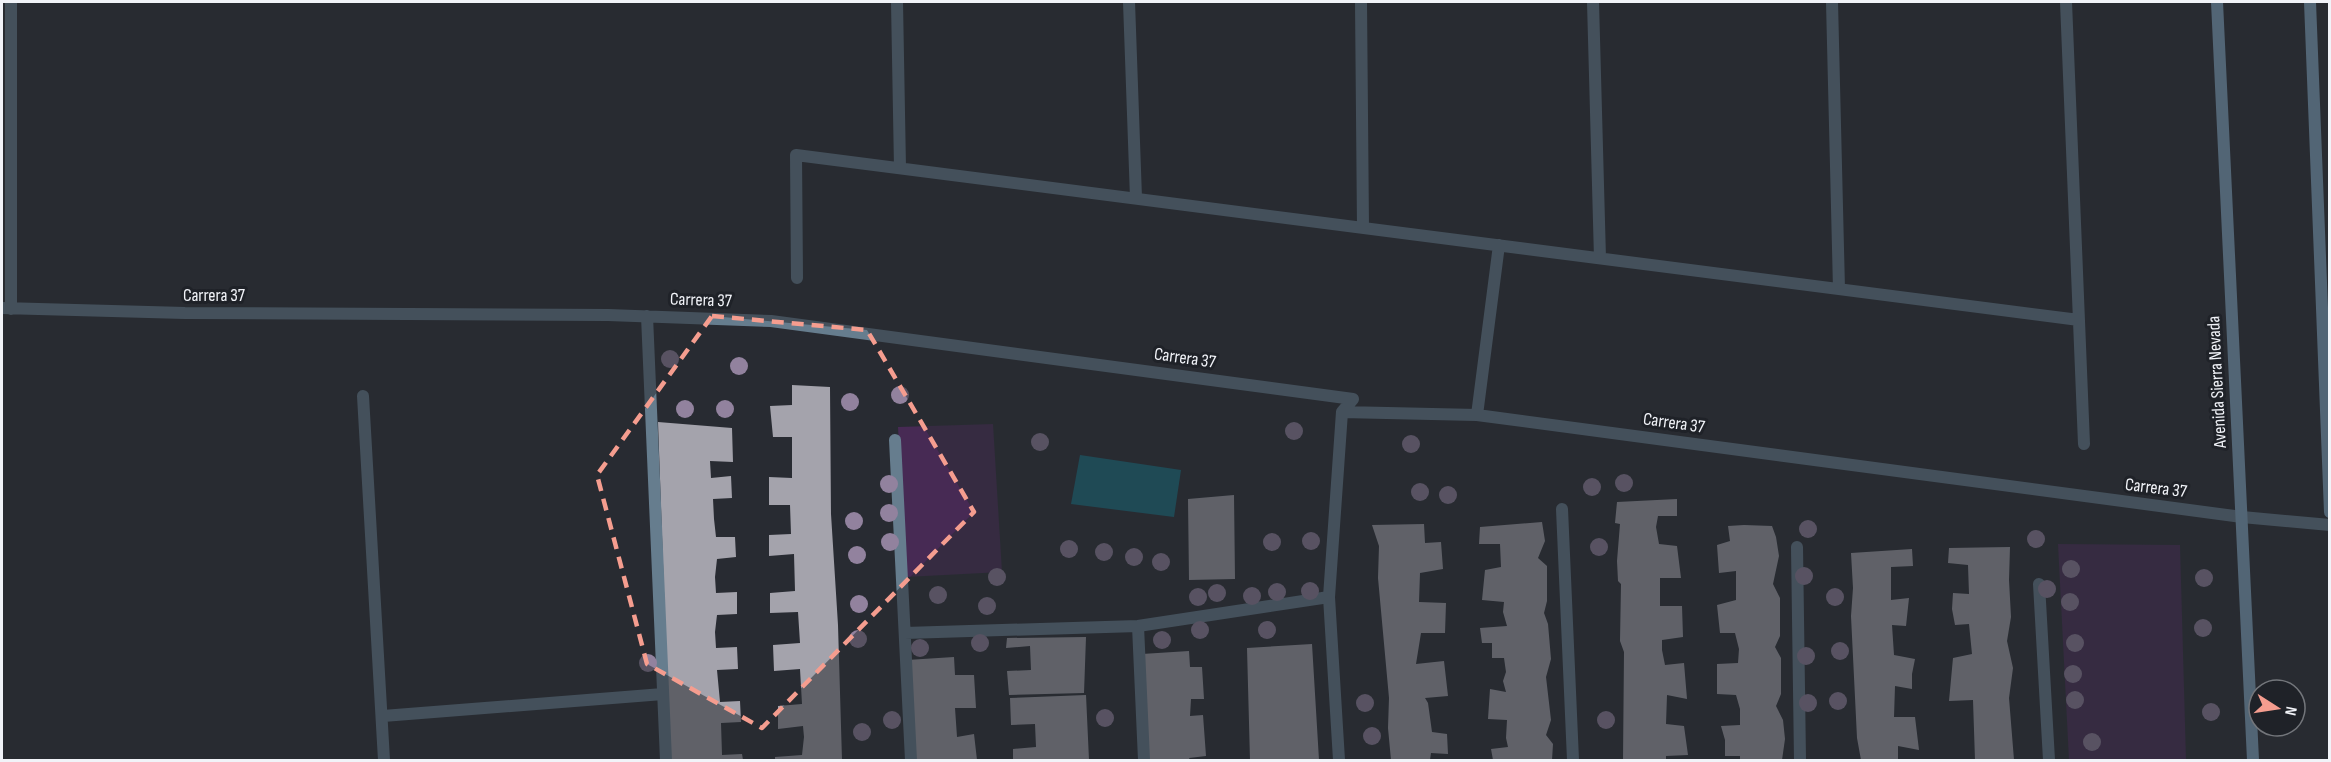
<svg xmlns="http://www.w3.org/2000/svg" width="2331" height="762" viewBox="0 0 2331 762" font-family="'Sofia Sans Condensed',sans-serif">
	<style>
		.green { fill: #472a54 }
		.water { fill: #156f82 }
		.building { fill: #a4a3ac }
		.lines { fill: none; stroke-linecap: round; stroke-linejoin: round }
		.minor { stroke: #667d8e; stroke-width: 12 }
		.secondary { stroke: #86abc7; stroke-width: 12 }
		.tree { fill: #92829e }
		.marked { fill: none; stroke: #f59d8f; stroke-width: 4.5; stroke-dasharray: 12 8; stroke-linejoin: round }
		.labels { text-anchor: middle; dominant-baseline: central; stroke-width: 6; stroke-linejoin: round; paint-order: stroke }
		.street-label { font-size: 18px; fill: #f1f3f8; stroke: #1f2228 }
	</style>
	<rect width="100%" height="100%" fill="#282b32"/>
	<path class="green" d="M 993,424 L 1002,572 L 906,577 L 898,427 Z
		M 2058,544 L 2180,545 L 2186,760 L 2069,760 Z"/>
	<path class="water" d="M 1080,455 L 1181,470 L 1174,517 L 1071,504 Z"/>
	<path class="building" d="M 792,385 L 830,387 L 831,514 L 838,625 L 842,760 L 775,760 L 775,757 L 802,755 L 804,737 L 803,726 L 778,729 L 778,706 L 802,704 L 800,669 L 774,671 L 773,645 L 800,643 L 798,612 L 770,613 L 770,593 L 795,591 L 794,554 L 769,556 L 769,535 L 791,534 L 790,505 L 769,505 L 769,477 L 792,478 L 792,437 L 773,437 L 770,406 L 792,405 Z
		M 658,422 L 732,428 L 733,462 L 710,461 L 711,478 L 731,476 L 732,498 L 713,499 L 714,519 L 716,537 L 735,537 L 736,557 L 717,559 L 715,577 L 716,593 L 737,592 L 737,614 L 717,615 L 715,632 L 716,648 L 737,647 L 738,669 L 717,670 L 720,702 L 740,701 L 741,722 L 721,723 L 722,755 L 742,754 L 743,760 L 670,760 Z
		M 1234,495 L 1235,579 L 1189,580 L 1188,499 Z
		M 1677,499 L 1677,516 L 1658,516 L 1656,527 L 1659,544 L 1677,546 L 1681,578 L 1660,578 L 1660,606 L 1682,606 L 1683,637 L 1662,640 L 1662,650 L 1665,665 L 1684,663 L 1687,699 L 1667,695 L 1666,724 L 1684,726 L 1688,755 L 1666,756 L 1666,760 L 1623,760 L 1624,652 L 1620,641 L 1621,584 L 1618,581 L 1617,561 L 1620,524 L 1615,523 L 1617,502 Z
		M 1542,522 L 1545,541 L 1538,558 L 1547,566 L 1547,601 L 1544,613 L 1548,624 L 1551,659 L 1546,677 L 1551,720 L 1546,735 L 1553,744 L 1552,760 L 1493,760 L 1491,749 L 1508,747 L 1506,738 L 1507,720 L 1488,719 L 1490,689 L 1506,692 L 1503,681 L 1506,672 L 1504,658 L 1492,658 L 1492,643 L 1482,643 L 1480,628 L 1507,626 L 1503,612 L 1504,602 L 1482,600 L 1485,570 L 1501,567 L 1500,544 L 1479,544 L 1480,527 Z
		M 1424,524 L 1425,543 L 1441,542 L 1443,569 L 1420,573 L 1419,602 L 1446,603 L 1445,633 L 1421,633 L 1416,664 L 1444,661 L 1448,696 L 1425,698 L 1428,703 L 1432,732 L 1447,734 L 1448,754 L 1431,753 L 1430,760 L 1391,760 L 1388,728 L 1389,698 L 1378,578 L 1379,546 L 1372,525 Z
		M 1744,525 L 1772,526 L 1776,537 L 1779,556 L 1773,584 L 1780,598 L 1780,636 L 1775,647 L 1781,658 L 1781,694 L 1776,706 L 1783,720 L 1785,739 L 1782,760 L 1740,760 L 1740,756 L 1725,756 L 1725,740 L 1721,726 L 1740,725 L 1740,709 L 1736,695 L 1717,694 L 1717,664 L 1738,663 L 1739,649 L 1735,633 L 1720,633 L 1717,605 L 1736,600 L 1736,571 L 1719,573 L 1717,545 L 1730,541 L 1728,526 Z
		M 2010,547 L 2009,580 L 2011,617 L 2007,641 L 2013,668 L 2009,698 L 2014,760 L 1975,760 L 1973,700 L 1949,701 L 1953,658 L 1972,654 L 1969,624 L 1955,625 L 1952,609 L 1953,593 L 1969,594 L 1968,565 L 1948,563 L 1949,548 Z
		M 1912,549 L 1913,566 L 1891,567 L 1891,600 L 1909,598 L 1906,626 L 1892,625 L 1894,655 L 1915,659 L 1912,674 L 1912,689 L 1895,686 L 1894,717 L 1915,717 L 1919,750 L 1898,746 L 1898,760 L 1861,760 L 1857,738 L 1851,616 L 1853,588 L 1851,553 Z
		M 1086,637 L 1084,693 L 1009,695 L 1007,671 L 1031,670 L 1030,646 L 1006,648 L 1007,638 Z
		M 1312,644 L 1319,760 L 1250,760 L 1247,648 Z
		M 1189,651 L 1190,667 L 1202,667 L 1204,699 L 1191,699 L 1190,716 L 1203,715 L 1206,756 L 1189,758 L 1190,760 L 1147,760 L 1142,654 Z
		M 954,657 L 955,675 L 974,675 L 976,708 L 955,708 L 957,737 L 974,734 L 977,760 L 913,760 L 907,660 Z
		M 1086,695 L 1089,760 L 1013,760 L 1013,749 L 1036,747 L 1035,724 L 1011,725 L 1010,698 Z"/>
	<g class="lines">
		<path class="minor" d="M 11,2 L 11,309
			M 897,2 L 900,168
			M 1129,2 L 1136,198
			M 1361,2 L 1363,228
			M 1593,2 L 1600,258
			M 1832,2 L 1839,289
			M 2066,2 L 2084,444
			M 797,278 L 796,155 L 2079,320
			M 2,308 L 185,313 L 608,315 L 771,321 L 1353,399 L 1342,412 L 1477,415 L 2242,517 L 2330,525
			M 647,316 L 666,760
			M 363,396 L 384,760
			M 1477,415 L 1499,245
			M 895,440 L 911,760
			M 1562,509 L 1573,760
			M 1797,547 L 1800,760
			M 2039,584 L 2049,760
			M 1138,626 L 1144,760
			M 905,633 L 1138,626 L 1329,597
			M 383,716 L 663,694
			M 1339,760 L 1329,597 L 1342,412"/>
		<path class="secondary" d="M 2217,2 L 2253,760
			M 2310,2 L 2330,512"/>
	</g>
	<g class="tree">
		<circle cx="670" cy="359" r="9"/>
		<circle cx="739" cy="366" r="9"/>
		<circle cx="900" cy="395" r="9"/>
		<circle cx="850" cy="402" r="9"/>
		<circle cx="685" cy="409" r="9"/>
		<circle cx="725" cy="409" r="9"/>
		<circle cx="1294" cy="431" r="9"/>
		<circle cx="1040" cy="442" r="9"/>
		<circle cx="1411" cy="444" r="9"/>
		<circle cx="1624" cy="483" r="9"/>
		<circle cx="889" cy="484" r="9"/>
		<circle cx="1592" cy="487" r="9"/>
		<circle cx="1420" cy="492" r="9"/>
		<circle cx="1448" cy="495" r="9"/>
		<circle cx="889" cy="513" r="9"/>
		<circle cx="854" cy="521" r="9"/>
		<circle cx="1808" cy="529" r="9"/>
		<circle cx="2036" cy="539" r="9"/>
		<circle cx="1311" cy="541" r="9"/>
		<circle cx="890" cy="542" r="9"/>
		<circle cx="1272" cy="542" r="9"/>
		<circle cx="1599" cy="547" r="9"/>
		<circle cx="1069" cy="549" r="9"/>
		<circle cx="1104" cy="552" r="9"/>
		<circle cx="857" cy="555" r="9"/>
		<circle cx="1134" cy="557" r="9"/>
		<circle cx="1161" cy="562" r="9"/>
		<circle cx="2071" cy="569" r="9"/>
		<circle cx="1804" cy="576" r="9"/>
		<circle cx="997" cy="577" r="9"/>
		<circle cx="2204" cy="578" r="9"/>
		<circle cx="2047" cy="589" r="9"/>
		<circle cx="1310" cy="591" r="9"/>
		<circle cx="1277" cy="592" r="9"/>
		<circle cx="1217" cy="593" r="9"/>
		<circle cx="938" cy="595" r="9"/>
		<circle cx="1252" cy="596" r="9"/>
		<circle cx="1198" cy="597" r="9"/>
		<circle cx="1835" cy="597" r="9"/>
		<circle cx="2070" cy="602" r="9"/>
		<circle cx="859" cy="604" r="9"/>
		<circle cx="987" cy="606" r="9"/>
		<circle cx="2203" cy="628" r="9"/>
		<circle cx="1200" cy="630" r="9"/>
		<circle cx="1267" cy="630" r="9"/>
		<circle cx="858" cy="639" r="9"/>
		<circle cx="1162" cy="640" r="9"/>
		<circle cx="980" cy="643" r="9"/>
		<circle cx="2075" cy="643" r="9"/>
		<circle cx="920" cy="648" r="9"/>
		<circle cx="1840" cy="651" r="9"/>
		<circle cx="1806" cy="656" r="9"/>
		<circle cx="648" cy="663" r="9"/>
		<circle cx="2073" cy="674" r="9"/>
		<circle cx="2075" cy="700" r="9"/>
		<circle cx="1838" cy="701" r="9"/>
		<circle cx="1365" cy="703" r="9"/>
		<circle cx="1808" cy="703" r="9"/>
		<circle cx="2211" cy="712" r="9"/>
		<circle cx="1105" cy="718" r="9"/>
		<circle cx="892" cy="720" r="9"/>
		<circle cx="1606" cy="720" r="9"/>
		<circle cx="862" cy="732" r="9"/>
		<circle cx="1372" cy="736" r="9"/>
		<circle cx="2092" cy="742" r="9"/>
	</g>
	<path d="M0 0H2331V762H0ZM 712,316 L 867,330 L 974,512 L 762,728 L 647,664 L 597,475 Z" fill="#282b32" fill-opacity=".55" fill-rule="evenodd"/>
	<path class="marked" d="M 712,316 L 867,330 L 974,512 L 762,728 L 647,664 L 597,475 Z"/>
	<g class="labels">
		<g class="street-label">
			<text x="214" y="295">Carrera 37</text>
			<text transform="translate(701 300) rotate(2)">Carrera 37</text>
			<text transform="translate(1185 358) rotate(8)">Carrera 37</text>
			<text transform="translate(2217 382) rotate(-93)">Avenida Sierra Nevada</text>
			<text transform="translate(1674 423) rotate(8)">Carrera 37</text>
			<text transform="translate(2156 488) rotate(7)">Carrera 37</text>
		</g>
	</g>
	<rect width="2331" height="762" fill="none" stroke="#f1f3f8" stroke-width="6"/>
	<g transform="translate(2277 708) rotate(102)"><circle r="28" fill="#1f2228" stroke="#73767b" stroke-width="1.5"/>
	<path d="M0-4.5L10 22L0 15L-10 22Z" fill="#f59d8f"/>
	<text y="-9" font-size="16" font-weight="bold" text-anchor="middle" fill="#f1f3f8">N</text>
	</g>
</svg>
